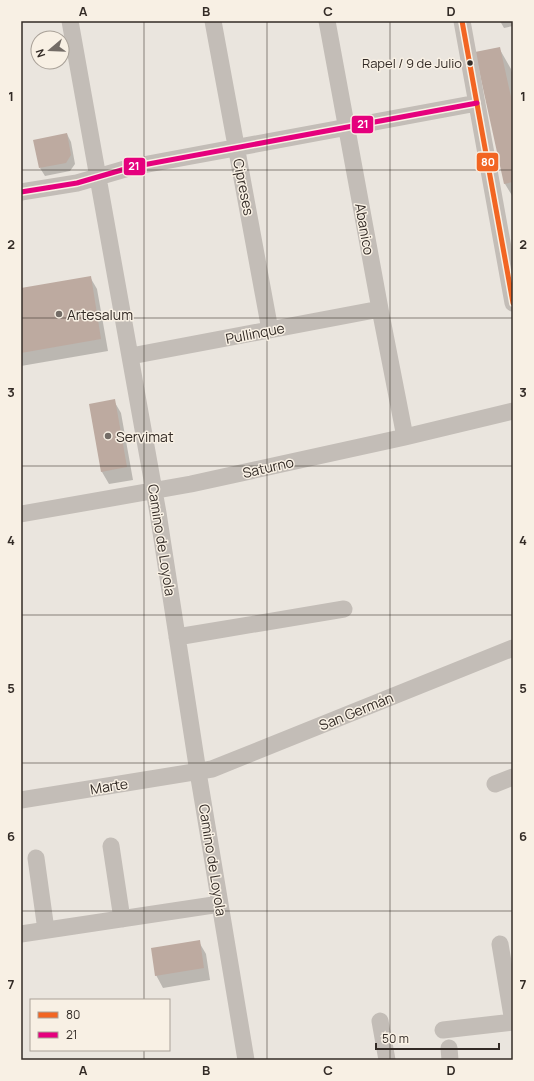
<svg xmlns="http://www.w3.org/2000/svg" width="534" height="1081" viewBox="0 0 534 1081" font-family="Manrope,sans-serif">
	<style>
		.shadow { fill: #0003 }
		.building { fill: #bdaaa0 }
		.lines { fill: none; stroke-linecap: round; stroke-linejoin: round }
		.minor { stroke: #c3bdb7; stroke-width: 17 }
		.bus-1-casing { stroke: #f8f0e4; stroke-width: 8 }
		.bus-2-casing { stroke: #f8f0e4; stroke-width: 8 }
		.bus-1 { stroke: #f26522; stroke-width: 5 }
		.bus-2 { stroke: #e5007d; stroke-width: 5 }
		.grid { fill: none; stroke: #332b26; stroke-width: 1; stroke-opacity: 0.55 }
		.bus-dot { fill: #332b26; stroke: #f8f0e4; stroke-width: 1.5 }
		.poi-dot { fill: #736c66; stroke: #f8f0e4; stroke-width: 1.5 }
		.labels { text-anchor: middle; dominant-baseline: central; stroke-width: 3; stroke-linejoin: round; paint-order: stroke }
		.bus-label { font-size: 13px; fill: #332b26; stroke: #f8f0e4; text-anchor: end }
		.street-label { font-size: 14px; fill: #332b26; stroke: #f8f0e4 }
		.poi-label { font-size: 14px; fill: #332b26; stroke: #f8f0e4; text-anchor: start }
		.line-badge { stroke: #f8f0e4; stroke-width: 1.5 }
		.badge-label { font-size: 11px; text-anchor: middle; font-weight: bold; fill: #fff }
		.neatline { fill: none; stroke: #332b26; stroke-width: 1.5 }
		.grid-label { font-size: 13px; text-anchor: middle; font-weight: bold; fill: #332b26 }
	</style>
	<rect width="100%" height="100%" fill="#eae5de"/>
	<path class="shadow" d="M 500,21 L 513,21 L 513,26 L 504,28 Z
		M 499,48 L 511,69 L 513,76 L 513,197 L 505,184 L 476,53 Z
		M 67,134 L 71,142 L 75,164 L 70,171 L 45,176 L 40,168 Z
		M 90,277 L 97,289 L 108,351 L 21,366 L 21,289 Z
		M 114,401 L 121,413 L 133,480 L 109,484 L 102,472 L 90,405 Z
		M 199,942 L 206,954 L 210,980 L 163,988 L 156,975 Z"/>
	<path class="building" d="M 500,47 L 513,106 L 513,182 L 504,184 L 475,52 Z
		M 67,133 L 71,155 L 66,163 L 39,168 L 33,140 Z
		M 91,276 L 101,339 L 21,353 L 21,288 Z
		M 115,399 L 127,467 L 101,472 L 89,404 Z
		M 200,940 L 204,968 L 155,976 L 151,948 Z"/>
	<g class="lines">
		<path class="minor" d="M 70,21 L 158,513 L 198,772 L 246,1060
			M 213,21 L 270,330
			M 327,21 L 380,309 L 405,437
			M 462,21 L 513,303
			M 21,192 L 77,183 L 132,167 L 477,103
			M 131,356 L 380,309
			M 21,514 L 191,484 L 405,437 L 513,411
			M 177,637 L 344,609
			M 495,784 L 513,777
			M 21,800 L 212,769 L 513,648
			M 111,846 L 122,919
			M 36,858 L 46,930
			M 21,934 L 220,904
			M 500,944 L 513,1022
			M 380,1021 L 387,1060
			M 443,1030 L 513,1022
			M 449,1048 L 450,1060"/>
		<g class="bus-1-casing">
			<path id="bus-1" d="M 462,21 L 513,303"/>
		</g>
		<g class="bus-2-casing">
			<path id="bus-2" d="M 21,192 L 77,183 L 132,167 L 477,103"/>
		</g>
		<use href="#bus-1" class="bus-1"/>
		<use href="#bus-2" class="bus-2"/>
	</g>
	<path class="grid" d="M 144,21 L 144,1000M 267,21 L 267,1060M 390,21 L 390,1060M 21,170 L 513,170M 21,318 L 513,318M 21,466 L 513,466M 21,615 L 513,615M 21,763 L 513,763M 21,911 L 513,911M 144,1050 L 144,1060"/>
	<circle class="bus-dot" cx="470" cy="63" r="3.5"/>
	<g class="poi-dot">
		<circle cx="59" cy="314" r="4"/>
		<circle cx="108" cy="436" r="4"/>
	</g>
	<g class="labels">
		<g class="bus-label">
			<text x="462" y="63">Rapel / 9 de Julio</text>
		</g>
		<g class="street-label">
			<text transform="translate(244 187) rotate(79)">Cipreses</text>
			<text transform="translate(365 229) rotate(80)">Abanico</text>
			<text transform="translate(255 333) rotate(-11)">Pullinque</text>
			<text transform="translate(268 467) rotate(-13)">Saturno</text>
			<text transform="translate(162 540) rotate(81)">Camino de Loyola</text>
			<text transform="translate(356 711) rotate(-22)">San Germán</text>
			<text transform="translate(109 786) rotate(-9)">Marte</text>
			<text transform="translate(213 860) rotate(81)">Camino de Loyola</text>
		</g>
		<g class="poi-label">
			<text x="67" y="314">Artesalum</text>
			<text x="116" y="436">Servimat</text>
		</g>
	</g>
	<g class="line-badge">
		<rect x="351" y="115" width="23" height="19" rx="4" fill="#e5007d"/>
		<rect x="476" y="152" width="23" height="20" rx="4" fill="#f26522"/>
		<rect x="123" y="157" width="23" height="19" rx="4" fill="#e5007d"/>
	</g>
	<g class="badge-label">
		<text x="363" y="128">21</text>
		<text x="488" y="166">80</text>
		<text x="134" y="170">21</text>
	</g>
	<rect width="534" height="1081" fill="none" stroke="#f8f0e4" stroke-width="44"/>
	<rect x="30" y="999" width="140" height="52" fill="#f8f0e4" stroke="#a9a198"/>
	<rect x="38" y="1012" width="20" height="6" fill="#f26522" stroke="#a9a198"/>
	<text x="66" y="1019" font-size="12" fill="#332b26">80</text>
	<rect x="38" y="1032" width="20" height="6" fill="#e5007d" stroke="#a9a198"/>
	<text x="66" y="1039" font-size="12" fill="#332b26">21</text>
	<g transform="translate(50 50) rotate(251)"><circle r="19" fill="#f8f0e4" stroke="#a9a198"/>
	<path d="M0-3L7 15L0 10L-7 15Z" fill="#736c66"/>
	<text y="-6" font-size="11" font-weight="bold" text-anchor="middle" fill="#332b26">N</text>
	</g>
	<path d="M376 1043v6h123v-6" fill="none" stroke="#332b26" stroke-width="2"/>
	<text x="382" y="1043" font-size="12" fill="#332b26" stroke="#f8f0e4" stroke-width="3" paint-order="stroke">50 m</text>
	<rect x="22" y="22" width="490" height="1037" class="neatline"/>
	<g class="grid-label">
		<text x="83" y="16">A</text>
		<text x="206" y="16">B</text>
		<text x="328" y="16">C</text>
		<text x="451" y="16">D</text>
		<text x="11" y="101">1</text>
		<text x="523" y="101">1</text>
		<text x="11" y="249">2</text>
		<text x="523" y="249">2</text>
		<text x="11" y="397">3</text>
		<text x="523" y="397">3</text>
		<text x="11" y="545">4</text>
		<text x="523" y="545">4</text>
		<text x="11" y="693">5</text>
		<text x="523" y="693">5</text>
		<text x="11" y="841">6</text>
		<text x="523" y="841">6</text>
		<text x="11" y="989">7</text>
		<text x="523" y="989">7</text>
		<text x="83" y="1075">A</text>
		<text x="206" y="1075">B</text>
		<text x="328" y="1075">C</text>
		<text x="451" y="1075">D</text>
	</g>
</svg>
